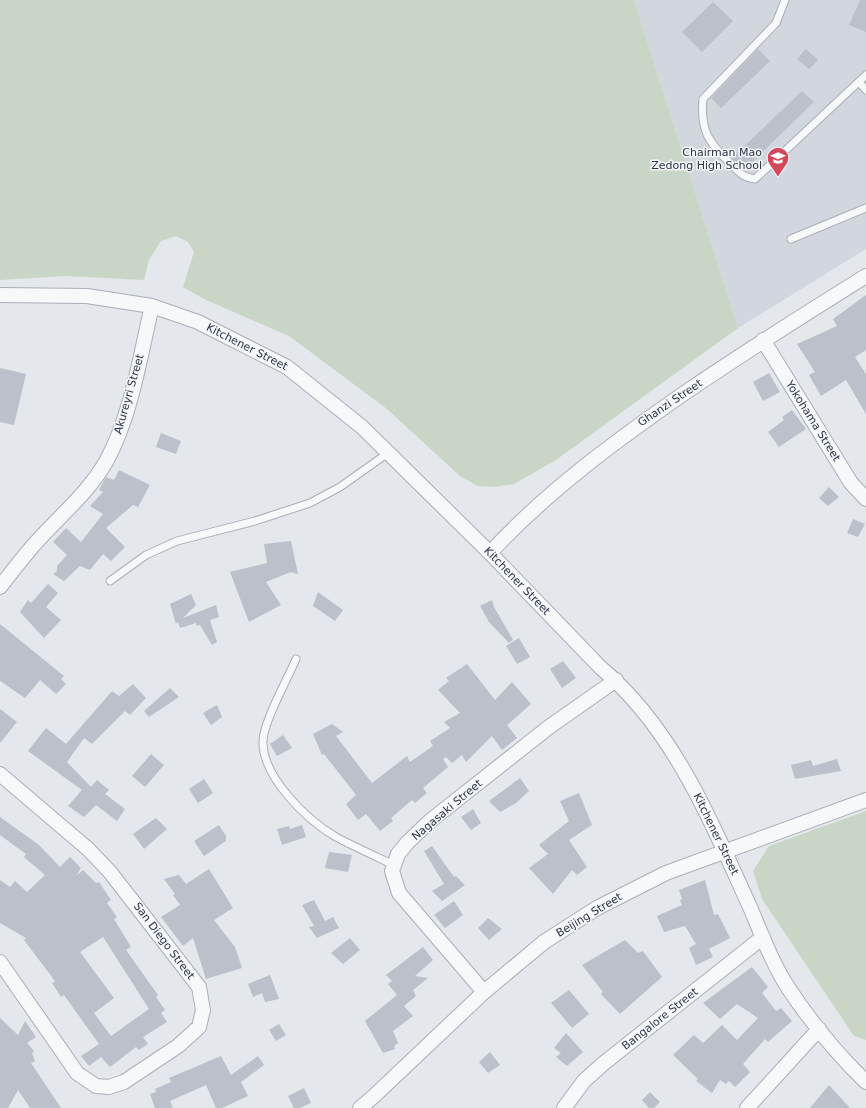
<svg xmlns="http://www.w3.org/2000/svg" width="866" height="1108" viewBox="0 0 866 1108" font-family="'DejaVu Sans',sans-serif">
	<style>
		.built { fill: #d2d6de }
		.green { fill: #c9d6c5 }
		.building { fill: #bbc0ca; fill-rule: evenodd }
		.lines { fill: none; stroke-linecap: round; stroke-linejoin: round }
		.service-casing { stroke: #a9aeb7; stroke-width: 9 }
		.minor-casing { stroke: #a9aeb7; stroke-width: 16 }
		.service { stroke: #f7f8fa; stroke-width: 7 }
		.minor { stroke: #f7f8fa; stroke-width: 14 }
		.labels { text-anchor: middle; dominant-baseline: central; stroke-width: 3; stroke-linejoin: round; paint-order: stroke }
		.poi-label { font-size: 11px; fill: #2b3445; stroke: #f4f6f9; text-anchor: end }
		.street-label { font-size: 11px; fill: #2b3445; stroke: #f4f6f9 }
	</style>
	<rect width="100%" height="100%" fill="#e4e7ec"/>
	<path class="built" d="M 634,0 L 866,0 L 866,249 L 738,328 Z"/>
	<path class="green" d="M 0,0 L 634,0 L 738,328 L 556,460 L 514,484 L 494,487 L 478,486 L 461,477 L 387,409 L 289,336 L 204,299 L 183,287 L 194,252 L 188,242 L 176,236 L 161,241 L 149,260 L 144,280 L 66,276 L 0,280 Z
		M 866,811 L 866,1040 L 854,1036 L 815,978 L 762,899 L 753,871 L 769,846 Z"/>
	<path class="building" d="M 860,0 L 866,0 L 866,32 L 849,25 Z
		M 713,2 L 733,21 L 702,52 L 682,32 Z
		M 758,49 L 770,61 L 721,108 L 711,98 Z
		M 806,49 L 818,60 L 809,69 L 797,59 Z
		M 802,91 L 814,102 L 744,170 L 732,158 Z
		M 866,295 L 866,350 L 855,357 L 866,374 L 866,414 L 846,380 L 821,396 L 809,375 L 815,372 L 797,344 L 837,326 L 833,319 Z
		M 0,368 L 26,374 L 14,425 L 0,422 Z
		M 769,373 L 780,392 L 763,401 L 753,382 Z
		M 792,410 L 806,429 L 779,447 L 768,432 L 784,420 L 782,417 Z
		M 161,433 L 181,441 L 176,454 L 156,447 Z
		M 119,470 L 150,485 L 138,507 L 133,505 L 106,528 L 125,547 L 111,561 L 103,554 L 90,570 L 80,566 L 64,581 L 53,574 L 57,571 L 57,566 L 67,555 L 53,542 L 66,528 L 81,542 L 103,514 L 90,506 L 103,492 L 99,490 L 104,481 L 106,477 L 114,480 Z
		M 829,487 L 839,497 L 828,506 L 819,498 Z
		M 853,519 L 865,524 L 858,537 L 847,533 Z
		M 291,541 L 298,574 L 291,572 L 266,582 L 281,605 L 249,622 L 230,572 L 267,563 L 264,544 Z
		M 48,584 L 58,593 L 46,607 L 61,620 L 44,638 L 20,612 L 28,600 L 31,603 Z
		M 318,592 L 343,610 L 335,621 L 313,606 Z
		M 191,594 L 196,605 L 183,618 L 216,605 L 219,617 L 210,620 L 217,642 L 212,645 L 200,625 L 197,626 L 196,623 L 180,628 L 178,622 L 176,624 L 170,604 Z
		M 492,600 L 494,607 L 513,640 L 509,643 L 489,622 L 480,606 Z
		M 0,624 L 64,676 L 61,679 L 66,684 L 56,694 L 40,680 L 25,698 L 0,681 Z
		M 519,638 L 530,657 L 517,664 L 506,646 Z
		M 563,661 L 576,678 L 562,688 L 550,669 Z
		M 467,664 L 495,700 L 512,682 L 531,704 L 507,725 L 517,738 L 502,750 L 492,736 L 466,762 L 462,755 L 452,763 L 446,757 L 443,759 L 448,767 L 423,788 L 427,793 L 415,803 L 412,800 L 391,818 L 393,821 L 380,831 L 366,814 L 358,820 L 346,804 L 356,795 L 324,754 L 322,755 L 313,734 L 332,724 L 343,732 L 336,736 L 372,783 L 407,756 L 410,762 L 433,746 L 430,741 L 450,728 L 444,722 L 460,713 L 438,690 L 449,681 L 446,678 Z
		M 133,684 L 146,698 L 130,715 L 125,711 L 92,744 L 84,738 L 67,762 L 91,787 L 97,780 L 109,790 L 105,794 L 125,809 L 117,821 L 96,805 L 84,817 L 68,806 L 82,790 L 28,751 L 46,728 L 66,744 L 112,691 L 119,696 Z
		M 170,688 L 179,697 L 149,717 L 144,711 Z
		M 217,705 L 222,717 L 211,725 L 203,713 Z
		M 0,709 L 17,722 L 0,743 Z
		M 283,735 L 292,748 L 277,756 L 270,744 Z
		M 151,754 L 164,765 L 145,787 L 132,776 Z
		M 837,759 L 841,771 L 795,779 L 791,765 L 811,760 L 813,766 Z
		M 520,778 L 529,791 L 516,803 L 500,812 L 489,801 Z
		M 204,779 L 213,793 L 198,803 L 189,789 Z
		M 579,793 L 592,825 L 569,840 L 587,867 L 577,875 L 572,870 L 553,894 L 529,868 L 548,854 L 539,845 L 569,821 L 560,801 Z
		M 473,809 L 481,823 L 471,830 L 461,817 Z
		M 0,817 L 39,845 L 60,867 L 70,857 L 81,868 L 76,876 L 83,870 L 96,883 L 99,882 L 111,900 L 107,903 L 117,917 L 114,919 L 131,947 L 126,950 L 158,995 L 156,997 L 165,1010 L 161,1013 L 167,1022 L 143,1037 L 148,1044 L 139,1050 L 136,1047 L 110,1067 L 101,1057 L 89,1066 L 81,1056 L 99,1044 L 64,995 L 61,997 L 52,983 L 55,981 L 24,940 L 26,938 L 0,923 L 0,880 L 10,887 L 15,881 L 27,892 L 45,875 L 24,857 L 26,854 L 0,835 ZM 103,937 L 149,1009 L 111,1036 L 94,1013 L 114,998 L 80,952 Z
		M 156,818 L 167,829 L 144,849 L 133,834 Z
		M 219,825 L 226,836 L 226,841 L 204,856 L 194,841 Z
		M 302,825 L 306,837 L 282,845 L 277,829 L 289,826 L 290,829 Z
		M 432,846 L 454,877 L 456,876 L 465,885 L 442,901 L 432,891 L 444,884 L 424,851 Z
		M 329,852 L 352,855 L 348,872 L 325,868 Z
		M 209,869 L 233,908 L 214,920 L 235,947 L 242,968 L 206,979 L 193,938 L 183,946 L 161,917 L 180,905 L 173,895 L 175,894 L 164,879 L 179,875 L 186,884 Z
		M 705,880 L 714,915 L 718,914 L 730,938 L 709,949 L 713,957 L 696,965 L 689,948 L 696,944 L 685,926 L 664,932 L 657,916 L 682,905 L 680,900 L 682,899 L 679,890 Z
		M 314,900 L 325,921 L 333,917 L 339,928 L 317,938 L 309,927 L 314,926 L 302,905 Z
		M 454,901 L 463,915 L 445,928 L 434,915 Z
		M 488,918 L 502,929 L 489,940 L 478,928 Z
		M 350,938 L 360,950 L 343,964 L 331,953 Z
		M 625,940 L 638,953 L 643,951 L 662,977 L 620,1014 L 601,994 L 603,992 L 582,965 Z
		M 423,947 L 433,960 L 415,976 L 428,978 L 413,990 L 416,996 L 404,1006 L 413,1016 L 393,1031 L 398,1043 L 394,1046 L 395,1049 L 383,1053 L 365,1021 L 397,995 L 388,984 L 392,981 L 386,975 Z
		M 752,967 L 768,987 L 762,993 L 776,1011 L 781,1008 L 792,1021 L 768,1042 L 765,1039 L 743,1064 L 750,1072 L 735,1087 L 729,1081 L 726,1084 L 720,1080 L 712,1093 L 696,1081 L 698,1079 L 673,1055 L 694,1035 L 703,1043 L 722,1025 L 737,1040 L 758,1018 L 737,1004 L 720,1019 L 703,1003 Z
		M 270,975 L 279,999 L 265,1002 L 262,993 L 253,997 L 248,984 Z
		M 569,990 L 589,1014 L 572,1028 L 551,1003 Z
		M 0,1018 L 18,1035 L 25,1021 L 36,1037 L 27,1043 L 34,1051 L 32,1053 L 35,1061 L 31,1063 L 61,1108 L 30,1108 L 18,1090 L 8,1108 L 0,1108 Z
		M 279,1024 L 286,1035 L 276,1041 L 269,1030 Z
		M 566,1033 L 583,1052 L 567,1066 L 556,1057 L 561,1053 L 554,1048 Z
		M 490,1052 L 500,1065 L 488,1073 L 479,1062 Z
		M 221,1056 L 231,1075 L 258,1056 L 264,1065 L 241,1082 L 248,1096 L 222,1108 L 216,1108 L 206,1085 L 170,1101 L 173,1108 L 155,1108 L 150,1094 L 156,1092 L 155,1089 L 171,1082 L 169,1078 Z
		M 829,1085 L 850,1108 L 810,1108 Z
		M 304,1088 L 311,1103 L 300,1108 L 294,1108 L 288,1096 Z
		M 650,1092 L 660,1102 L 654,1108 L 649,1108 L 642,1100 Z"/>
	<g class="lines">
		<g class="service-casing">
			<path id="service" d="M 785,0 L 776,23 L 703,99 C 700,131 709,143 731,164 C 740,173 742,177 755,179 L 866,75
				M 859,82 L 866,90
				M 791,239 L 866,208
				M 110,581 L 146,555 L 177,541 L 255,521 L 310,503 L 340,487 L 388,453
				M 296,659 C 288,678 263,723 263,741 C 262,777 307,820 336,837 C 355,847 375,856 394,865"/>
		</g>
		<g class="minor-casing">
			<path id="minor" d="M 0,295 L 87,296 L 152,306 L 198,322 L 287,367 L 362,427 L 490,553 L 601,668 C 674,729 711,822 750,907 C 761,933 773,965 789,989 C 811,1022 838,1055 866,1082
				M 763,340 L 851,483 L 866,499
				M 490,553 C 547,491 617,440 686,392 C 745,352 805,314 866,276
				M 0,587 C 10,574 21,560 32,547 C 57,518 88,494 107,460 C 132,413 140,356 152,306
				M 0,774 L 88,849 L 110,872 L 199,987 L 203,1010 L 199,1027 L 178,1046 L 124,1082 L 109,1087 L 96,1086 L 77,1073 L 0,962
				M 484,992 L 399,893 L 392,871 L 398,854 L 407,843 L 430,821 L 549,727 L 616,680
				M 360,1108 L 373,1097 L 484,992 L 544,942 L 597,908 L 666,873 L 866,800
				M 564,1108 L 584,1081 L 604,1063 L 763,937
				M 747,1108 L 819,1029"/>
		</g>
		<use href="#service" class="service"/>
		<use href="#minor" class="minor"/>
	</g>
	<defs>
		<g id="school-pin" transform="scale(1.15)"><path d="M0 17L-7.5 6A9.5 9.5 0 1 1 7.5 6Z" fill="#d1495b" stroke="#f4f6f9"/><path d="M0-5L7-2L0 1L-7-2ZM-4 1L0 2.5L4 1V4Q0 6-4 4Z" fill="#fff"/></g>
	</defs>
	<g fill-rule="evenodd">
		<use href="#school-pin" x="778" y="158"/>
	</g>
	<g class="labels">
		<g class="poi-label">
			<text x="762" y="152">Chairman Mao<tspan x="762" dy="13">Zedong High School</tspan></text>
		</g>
		<g class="street-label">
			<text transform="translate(247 347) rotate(27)">Kitchener Street</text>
			<text transform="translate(129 394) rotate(-74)">Akureyri Street</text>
			<text transform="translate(670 403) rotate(-34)">Ghanzi Street</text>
			<text transform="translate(813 421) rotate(58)">Yokohama Street</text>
			<text transform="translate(517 581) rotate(46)">Kitchener Street</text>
			<text transform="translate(447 810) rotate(-40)">Nagasaki Street</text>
			<text transform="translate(716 834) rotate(64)">Kitchener Street</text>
			<text transform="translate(589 915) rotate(-31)">Beijing Street</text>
			<text transform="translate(164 941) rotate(53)">San Diego Street</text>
			<text transform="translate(660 1019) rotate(-38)">Bangalore Street</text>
		</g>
	</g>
</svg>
